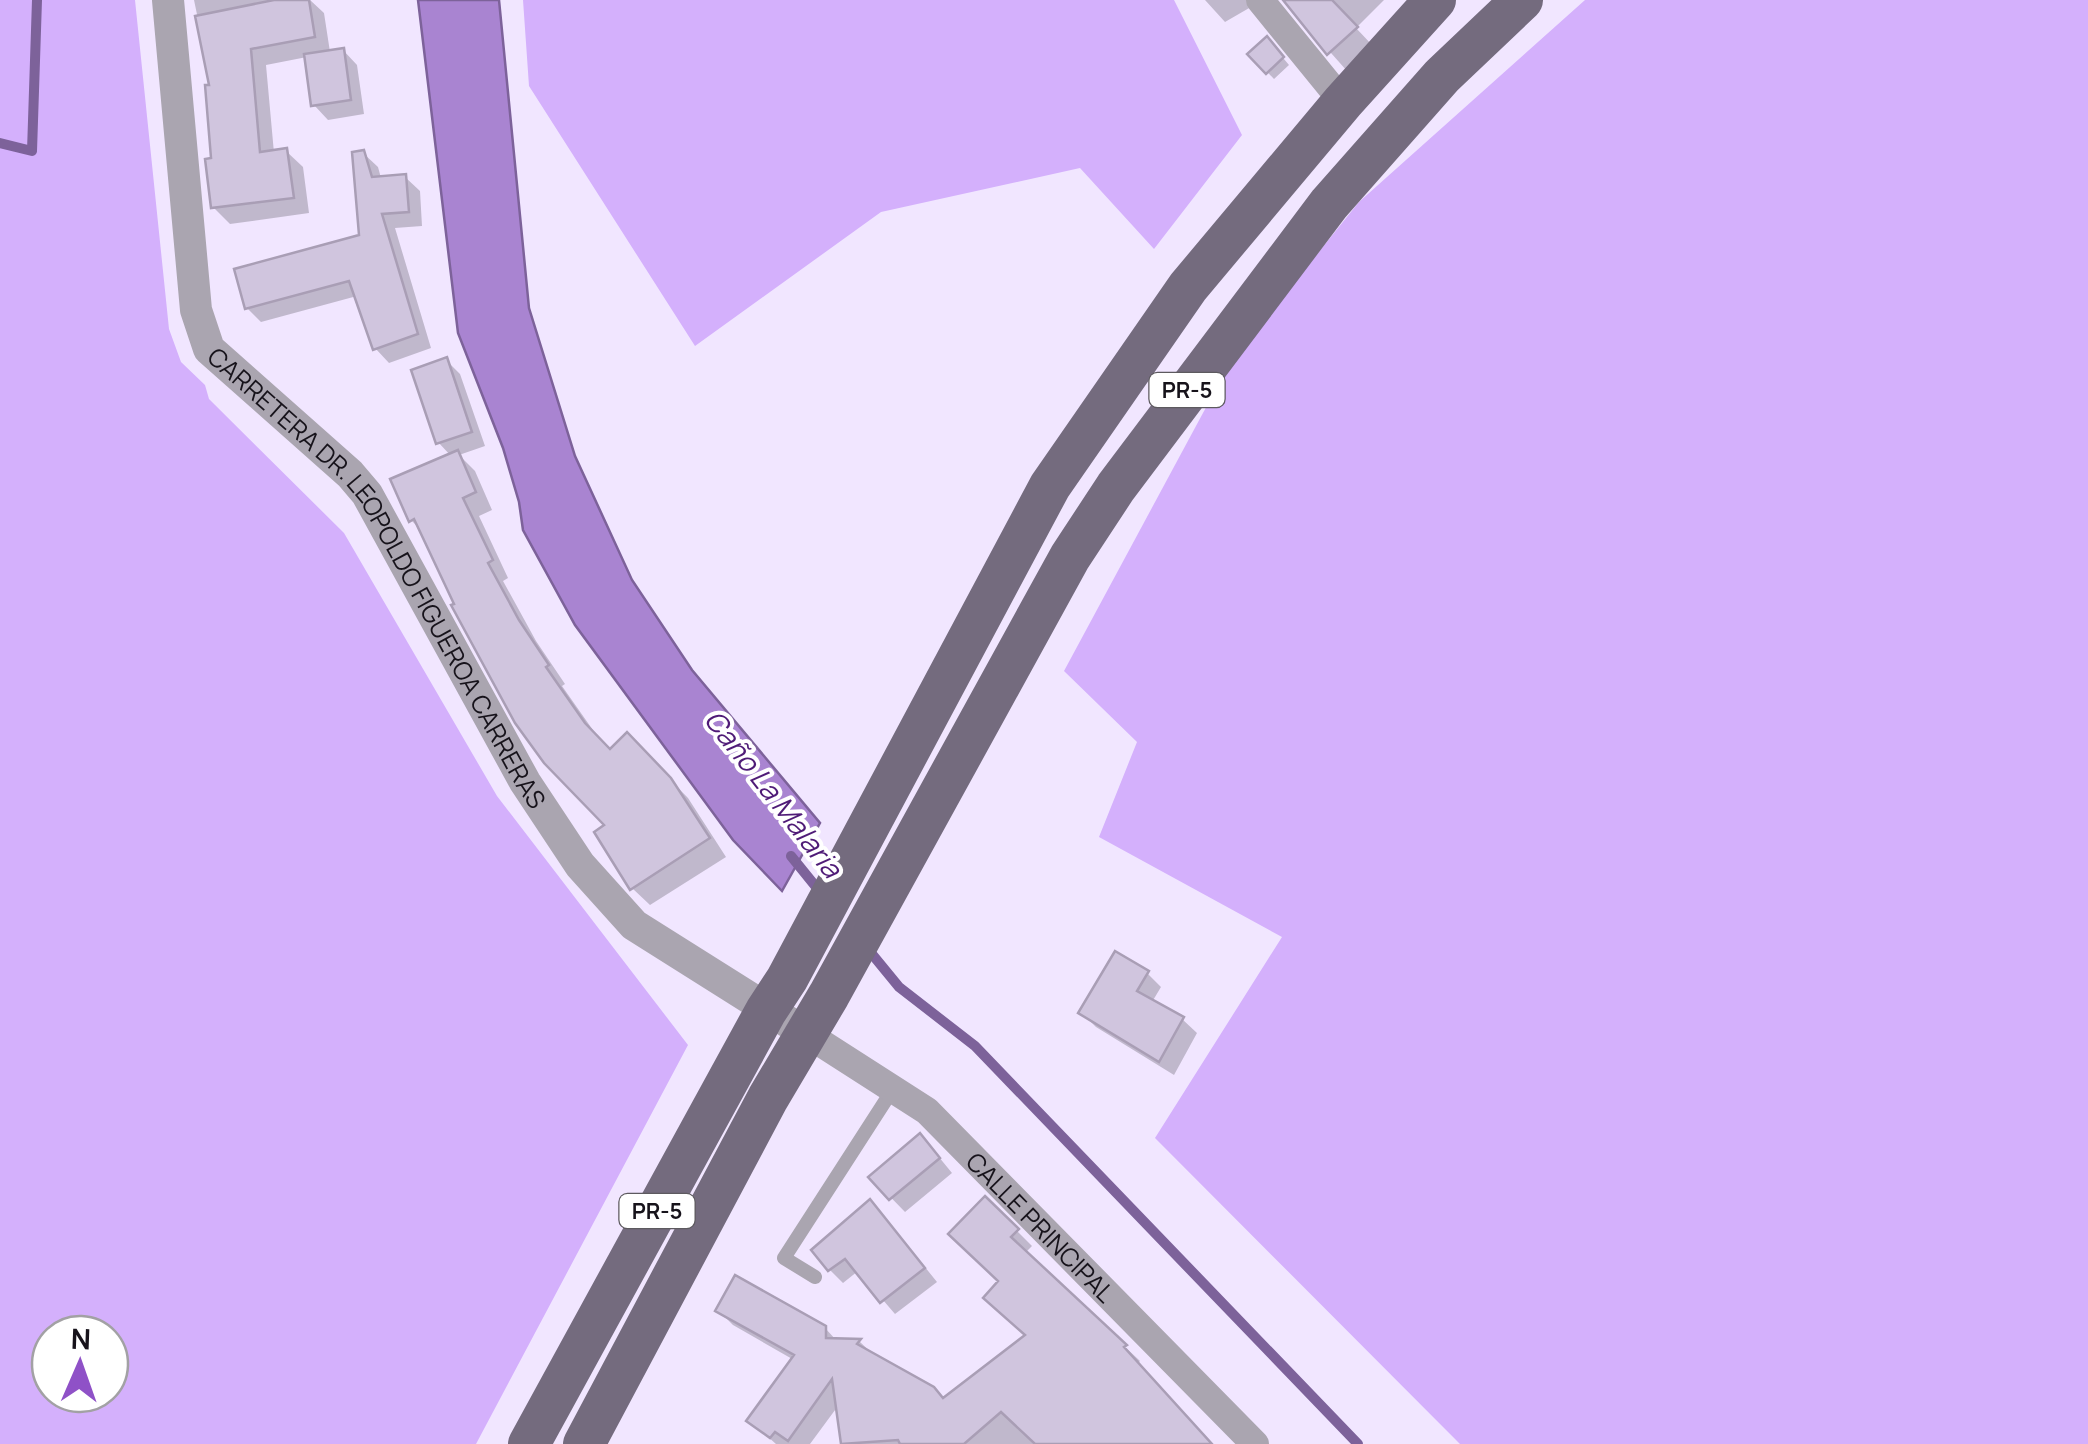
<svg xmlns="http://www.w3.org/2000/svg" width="2088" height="1444" viewBox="0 0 2088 1444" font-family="Manrope,sans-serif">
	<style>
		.green { fill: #d4b0fc; fill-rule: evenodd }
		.water { fill: #a984d1; stroke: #7d629a; stroke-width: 2.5 }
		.shadow { fill: #0003 }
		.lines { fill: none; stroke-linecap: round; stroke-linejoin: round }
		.stream { stroke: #7d629a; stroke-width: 10 }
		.building { fill: #d0c5de; stroke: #a99eb5; stroke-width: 2.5 }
		.service { stroke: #aaa5b0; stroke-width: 14 }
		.minor { stroke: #aaa5b0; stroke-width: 28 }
		.tertiary { stroke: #aaa5b0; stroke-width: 32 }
		.primary { stroke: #746b7e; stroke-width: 42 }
		.labels { text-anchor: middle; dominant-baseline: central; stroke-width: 8; stroke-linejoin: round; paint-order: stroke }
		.shield { fill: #fff; stroke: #5d5a5f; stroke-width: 2.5 }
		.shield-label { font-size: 22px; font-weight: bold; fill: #17131b }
		.street-label { font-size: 25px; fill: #17131b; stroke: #fff }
		.water-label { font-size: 28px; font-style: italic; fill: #4f1b77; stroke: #fff }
	</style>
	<rect width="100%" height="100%" fill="#f1e6ff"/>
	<path class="green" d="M 0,0 L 135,0 L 169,329 L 181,362 L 205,385 L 209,399 L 344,533 L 497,796 L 688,1045 L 476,1444 L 0,1444 ZM 50,1334 L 110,1334 L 110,1394 L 50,1394 Z
		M 523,0 L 1174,0 L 1242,135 L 1154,249 L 1080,168 L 881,212 L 695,346 L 529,86 Z
		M 1585,0 L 2088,0 L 2088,1444 L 1460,1444 L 1155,1138 L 1282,937 L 1099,837 L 1137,742 L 1064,671 L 1231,361 L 1359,202 Z"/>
	<path class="water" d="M 418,0 L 499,0 L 529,308 L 575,456 L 632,580 L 692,670 L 820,823 L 782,891 L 733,840 L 575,625 L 523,530 L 519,502 L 503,448 L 458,333 Z"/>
	<path class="shadow" d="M 194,0 L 273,0 L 273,3 L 310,0 L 324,13 L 330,52 L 343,50 L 357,65 L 364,114 L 328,120 L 314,105 L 307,57 L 266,65 L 274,153 L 286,151 L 303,167 L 309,213 L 230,224 L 213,207 L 212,87 Z
		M 1205,0 L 1263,0 L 1225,22 Z
		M 1284,0 L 1384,0 L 1356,28 L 1373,46 L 1347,71 Z
		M 1273,46 L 1289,65 L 1274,79 L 1250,54 Z
		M 363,153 L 378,167 L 381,178 L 405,177 L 420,191 L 422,226 L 395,228 L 431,348 L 389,363 L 375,348 L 357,296 L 261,322 L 247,308 L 361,237 Z
		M 446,360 L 460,374 L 485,446 L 459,455 L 475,471 L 492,510 L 479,516 L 508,578 L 503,581 L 536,641 L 565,684 L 562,686 L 602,743 L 610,752 L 627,736 L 688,798 L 726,857 L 650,905 L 632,888 L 608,826 L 457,605 L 423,532 L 411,520 L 451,456 L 438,442 Z
		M 1147,973 L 1161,987 L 1152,1002 L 1182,1019 L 1197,1033 L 1174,1075 L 1096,1027 L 1081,1012 Z
		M 934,1151 L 952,1173 L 905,1212 L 871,1177 Z
		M 985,1199 L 1032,1246 L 1025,1253 L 1140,1361 L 1137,1364 L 1213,1444 L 844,1444 L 838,1406 L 810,1444 L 776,1444 L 750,1421 L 794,1360 L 733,1325 L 718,1310 L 825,1328 L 837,1341 L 860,1342 L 876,1357 L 944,1401 L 1027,1336 L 1001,1282 Z
		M 883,1215 L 937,1282 L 895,1314 L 858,1271 L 843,1283 L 830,1270 Z"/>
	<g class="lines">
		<path class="stream" d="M 0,143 L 32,151 L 37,0
			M 791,856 L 821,893
			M 867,948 L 899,987 L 975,1046 L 1358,1444"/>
	</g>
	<path class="building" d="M 274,0 L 309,0 L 315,37 L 251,49 L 260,152 L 287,148 L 294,198 L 211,208 L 205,159 L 211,158 L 205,85 L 209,85 L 195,16 Z
		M 1283,0 L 1332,0 L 1358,27 L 1327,55 Z
		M 1267,36 L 1284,57 L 1266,74 L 1247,54 Z
		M 344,48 L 351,100 L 311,106 L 304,54 Z
		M 364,150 L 372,177 L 406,174 L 409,212 L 382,214 L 418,334 L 373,350 L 349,281 L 245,309 L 234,269 L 359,235 L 352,152 Z
		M 447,357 L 472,432 L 436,444 L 411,370 Z
		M 458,450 L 476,492 L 463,498 L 493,560 L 488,563 L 519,620 L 549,665 L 546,667 L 585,723 L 610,749 L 627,732 L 671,778 L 710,838 L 630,890 L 594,832 L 604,825 L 544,763 L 515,723 L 451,605 L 454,604 L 414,519 L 409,522 L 390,479 Z
		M 1115,951 L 1149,971 L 1137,991 L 1184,1017 L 1159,1062 L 1078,1013 Z
		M 920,1133 L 940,1158 L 889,1200 L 868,1177 Z
		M 985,1196 L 1019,1229 L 1011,1237 L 1127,1345 L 1124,1347 L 1212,1444 L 1035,1444 L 1001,1412 L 964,1444 L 900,1444 L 898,1440 L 841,1444 L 832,1379 L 788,1441 L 775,1432 L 770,1438 L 746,1421 L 794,1355 L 715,1311 L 735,1275 L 826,1326 L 826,1338 L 861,1339 L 857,1344 L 934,1387 L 943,1398 L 1025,1335 L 983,1298 L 998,1281 L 948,1234 Z
		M 870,1199 L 925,1268 L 880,1303 L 845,1259 L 828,1271 L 811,1250 Z"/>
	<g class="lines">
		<path class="service" d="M 815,1277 L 784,1258 L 893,1089"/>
		<g class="minor">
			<path d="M 1260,0 L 1343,102"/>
			<path id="s1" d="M 807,1034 L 927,1111 L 1255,1444"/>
		</g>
		<path class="tertiary" id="s2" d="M 168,0 L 196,310 L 209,349 L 350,474 L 367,494 L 525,782 L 580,865 L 634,925 L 807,1034"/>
		<path class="primary" d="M 529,1444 L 766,1011 L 787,979 L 1050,486 L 1188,287 L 1343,102 L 1435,0
			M 584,1444 L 768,1098 L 829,995 L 1070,557 L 1116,487 L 1329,204 L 1442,76 L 1522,0"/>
	</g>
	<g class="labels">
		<g class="shield">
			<rect x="1149.5" y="373" width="75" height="34" rx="8"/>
			<rect x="619.5" y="1194" width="75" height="34" rx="8"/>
		</g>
		<g class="shield-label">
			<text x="1187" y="390">PR-5</text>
			<text x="657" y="1211">PR-5</text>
		</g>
		<g class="street-label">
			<text stroke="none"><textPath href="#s2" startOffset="640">CARRETERA DR. LEOPOLDO FIGUEROA CARRERAS</textPath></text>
			<text stroke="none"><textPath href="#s1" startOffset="305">CALLE PRINCIPAL</textPath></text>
		</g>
		<g class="water-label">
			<text transform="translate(774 793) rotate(52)">Caño La Malaria</text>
		</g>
	</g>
	<g transform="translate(80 1364) rotate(2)"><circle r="48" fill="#ffffff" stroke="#a2a1a4" stroke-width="2.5"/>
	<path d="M0-8L18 38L0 25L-18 38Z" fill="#8f51c7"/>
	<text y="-15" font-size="28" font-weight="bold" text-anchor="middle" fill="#17131b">N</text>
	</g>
</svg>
